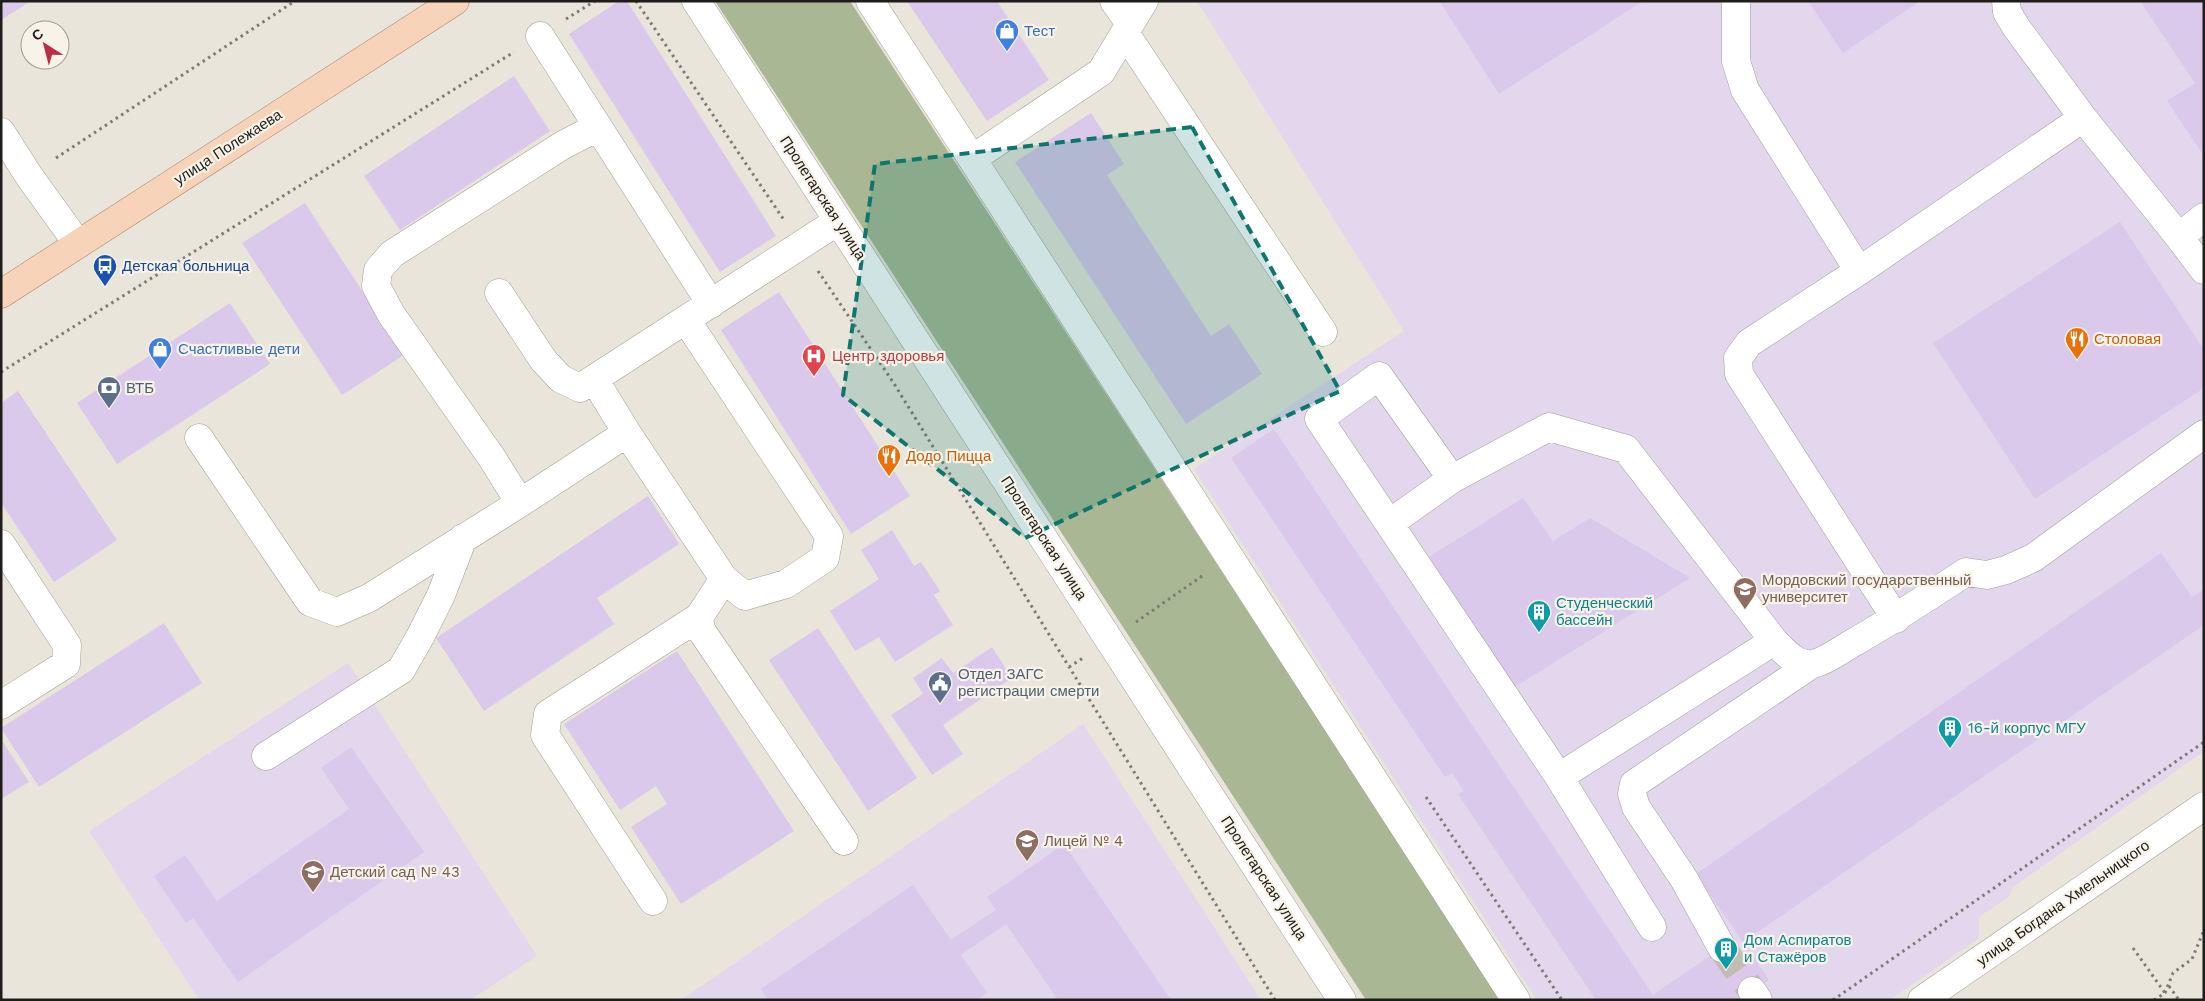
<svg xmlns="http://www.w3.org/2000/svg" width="2205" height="1001" viewBox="0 0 2205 1001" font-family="'Work Sans',sans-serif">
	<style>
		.education { fill: #e2d7ec }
		.forest { fill: #a9b794 }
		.building { fill: #dbc9ec }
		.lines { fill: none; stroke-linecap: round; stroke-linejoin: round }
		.minor-tunnel { stroke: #c1bdb4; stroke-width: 28; stroke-dasharray: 28 14; stroke-linecap: butt }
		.minor-casing { stroke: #a39f95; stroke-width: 29 }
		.major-casing { stroke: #a88064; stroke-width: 29 }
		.path { stroke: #7e7b74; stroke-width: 3; stroke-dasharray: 2.5 4; stroke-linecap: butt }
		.minor { stroke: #fff; stroke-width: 28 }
		.major { stroke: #f7d3ba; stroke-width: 28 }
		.marked { fill: #0f766e; fill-opacity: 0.2; stroke: #0f766e; stroke-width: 4; stroke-dasharray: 10 6; stroke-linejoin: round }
		.labels { text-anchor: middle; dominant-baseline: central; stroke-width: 4.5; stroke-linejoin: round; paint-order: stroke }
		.shop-label { font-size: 15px; fill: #366cbe; stroke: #f7f3e8; text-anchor: start }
		.street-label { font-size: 15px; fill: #1e1d19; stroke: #f7f3e8 }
		.transit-label { font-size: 15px; fill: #164399; stroke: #f7f3e8; text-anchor: start }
		.food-label { font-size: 15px; fill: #c56008; stroke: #f7f3e8; text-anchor: start }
		.health-label { font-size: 15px; fill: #be3a42; stroke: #f7f3e8; text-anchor: start }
		.service-label { font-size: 15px; fill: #4e5e75; stroke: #f7f3e8; text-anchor: start }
		.education-label { font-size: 15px; fill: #785e54; stroke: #f7f3e8; text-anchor: start }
		.culture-label { font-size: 15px; fill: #0d838f; stroke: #f7f3e8; text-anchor: start }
	</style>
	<rect width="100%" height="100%" fill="#eae5db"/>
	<path class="education" d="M 1197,1 L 2204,1 L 2204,751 L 2012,888 L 2010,896 L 1979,917 L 1979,938 L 1890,1000 L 1537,1000 L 1194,469 L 1404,331 Z
		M 348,663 L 537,956 L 470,1000 L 199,1000 L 89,831 Z
		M 1083,724 L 1261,1000 L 681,1000 Z"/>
	<path class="forest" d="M 715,1 L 850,1 L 1501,1000 L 1366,1000 Z"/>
	<path class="building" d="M 1,1 L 31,1 L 1,20 Z
		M 619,1 L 627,1 L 776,236 L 720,272 L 569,34 Z
		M 907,1 L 997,1 L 1049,80 L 987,121 Z
		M 1441,1 L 1494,2 L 1643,1 L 1499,94 L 1440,2 Z
		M 1808,1 L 1920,1 L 1843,53 Z
		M 2140,1 L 2204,1 L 2204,156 L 2167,101 L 2195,83 Z
		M 514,76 L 550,131 L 400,230 L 364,176 Z
		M 1091,113 L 1124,164 L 1107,175 L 1211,336 L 1229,324 L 1262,374 L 1186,424 L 1015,162 Z
		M 305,203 L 404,355 L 342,395 L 242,243 Z
		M 2120,222 L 2204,350 L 2204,388 L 2035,499 L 1933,343 Z
		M 779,292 L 910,496 L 851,534 L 721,330 Z
		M 230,303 L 270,364 L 117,464 L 77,403 Z
		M 18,391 L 117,540 L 54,582 L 1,503 L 1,403 Z
		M 1274,429 L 1653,995 L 1729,943 L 1741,960 L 1751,953 L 1769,980 L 1739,1000 L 1596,1000 L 1458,794 L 1464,791 L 1452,773 L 1445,777 L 1231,458 Z
		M 648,496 L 679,544 L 597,598 L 614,624 L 484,711 L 436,638 Z
		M 1523,498 L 1553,541 L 1590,518 L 1690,578 L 1513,688 L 1429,557 Z
		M 892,530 L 914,566 L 921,562 L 940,591 L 934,595 L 953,625 L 895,662 L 879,637 L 855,651 L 830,611 L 879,579 L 861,550 Z
		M 2161,553 L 2192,597 L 2204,589 L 2204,625 L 1743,942 L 1696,874 Z
		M 164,623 L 202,683 L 39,787 L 1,728 Z
		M 818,628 L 917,778 L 868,811 L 769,660 Z
		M 992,647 L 1012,678 L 943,725 L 963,754 L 932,775 L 891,715 L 923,694 L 913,678 L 942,658 L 953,673 Z
		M 677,651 L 794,831 L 681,904 L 631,827 L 667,804 L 656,786 L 620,810 L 564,724 Z
		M 1,739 L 29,782 L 1,799 Z
		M 351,747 L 424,852 L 238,982 L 193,918 L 186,923 L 154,876 L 185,855 L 217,901 L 349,809 L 321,768 Z
		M 1064,844 L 1171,1000 L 1058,1000 L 1006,924 L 961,955 L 987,993 L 977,1000 L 768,1000 L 761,989 L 913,885 L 951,940 L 996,910 L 987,897 Z"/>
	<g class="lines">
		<path class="minor-tunnel" d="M 1722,948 L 1752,991"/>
		<g class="minor-casing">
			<path id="minor" d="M 696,1 L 1342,1000
				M 870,1 L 1516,1000
				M 1114,1 L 1130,24
				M 1736,1 L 1736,61 L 1745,90 L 1859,271
				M 1125,33 L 1323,332
				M 540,36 L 711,304
				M 2083,118 L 2179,237
				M 598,127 L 563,145 L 392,254 L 378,270 L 376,286 L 391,314 L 492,458 L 520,503 L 627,433
				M 1,132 L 29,176 L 78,244
				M 972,159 L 1101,72 L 1144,1
				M 2204,217 L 2179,237 L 2204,270
				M 499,293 L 544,361 L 561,379 L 580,388 L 838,221
				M 594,379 L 627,433 L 724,579 L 745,596 L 786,584 L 825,558 L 829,536 L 686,320
				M 199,438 L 310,602 L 337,612 L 369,598 L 520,503
				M 1452,479 L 1549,427 L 1626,449 L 1774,641
				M 1390,523 L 1452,479 L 1379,376 L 1319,419 L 1559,777
				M 1,544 L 67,645 L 66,664 L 1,705
				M 724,579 L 699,617 L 701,630 L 844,841
				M 1896,619 L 1739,374 L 1738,358 L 1749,343 L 1859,271 L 2083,118 L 2016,27 L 2007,12 L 2006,1
				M 266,756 L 401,670 L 420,637 L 441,595 L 463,538
				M 653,901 L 545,735 L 548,714 L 699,617
				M 1652,927 L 1559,777 L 1774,641 C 1784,651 1797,667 1813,664 C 1826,661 1839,651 1851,644 C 1890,622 1928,597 1966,572 L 1987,575 L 2006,570 L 2033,558 L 2204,434
				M 1722,948 L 1684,879 L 1636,807 L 1632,794 L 1634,784 L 1812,664
				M 1752,991 L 1758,1000
				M 1922,1000 L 2204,806"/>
		</g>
		<g class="major-casing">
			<path id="major" d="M 1,294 L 455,1"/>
		</g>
		<path class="path" d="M 636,1 L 784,220
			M 566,19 L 595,1
			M 56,158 L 295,1
			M 818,271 L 893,382 L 1275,1000
			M 1,372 L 514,52
			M 1136,622 L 1205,574
			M 1069,667 L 1083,658
			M 1426,797 L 1562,1000
			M 2133,948 L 2165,993
			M 2169,986 L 2179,1000
			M 1833,1000 L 2204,742
			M 2154,1000 L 2165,993 L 2173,973 L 2192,959 L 2204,930"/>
		<use href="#minor" class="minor"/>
		<use href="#major" class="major"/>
	</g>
	<path class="marked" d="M 1192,127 L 1340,391 L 1025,538 L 843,395 L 875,164 Z"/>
	<defs>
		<g id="shop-pin" transform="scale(1.25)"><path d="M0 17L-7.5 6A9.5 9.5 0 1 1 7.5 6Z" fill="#3f7fe0" stroke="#f7f3e8"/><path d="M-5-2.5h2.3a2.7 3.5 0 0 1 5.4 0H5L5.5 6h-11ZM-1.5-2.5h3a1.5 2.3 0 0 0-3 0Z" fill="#fff"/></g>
		<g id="bus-pin" transform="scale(1.25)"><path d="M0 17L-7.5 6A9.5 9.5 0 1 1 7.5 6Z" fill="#1a4fb4" stroke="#f7f3e8"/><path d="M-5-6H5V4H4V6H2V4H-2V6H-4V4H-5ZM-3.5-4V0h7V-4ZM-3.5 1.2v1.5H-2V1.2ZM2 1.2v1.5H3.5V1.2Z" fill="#fff"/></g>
		<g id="restaurant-pin" transform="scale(1.25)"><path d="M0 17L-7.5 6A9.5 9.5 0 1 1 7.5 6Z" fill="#e8710a" stroke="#f7f3e8"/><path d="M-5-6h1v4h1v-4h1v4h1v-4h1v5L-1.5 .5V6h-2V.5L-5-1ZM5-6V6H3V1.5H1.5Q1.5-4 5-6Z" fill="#fff"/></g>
		<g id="hospital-pin" transform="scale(1.25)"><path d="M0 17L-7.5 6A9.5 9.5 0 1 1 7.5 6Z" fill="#e0444e" stroke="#f7f3e8"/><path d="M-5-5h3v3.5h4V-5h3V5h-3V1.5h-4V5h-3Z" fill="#fff"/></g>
		<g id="bank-pin" transform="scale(1.25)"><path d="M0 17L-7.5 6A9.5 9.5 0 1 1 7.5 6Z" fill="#5c6f8a" stroke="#f7f3e8"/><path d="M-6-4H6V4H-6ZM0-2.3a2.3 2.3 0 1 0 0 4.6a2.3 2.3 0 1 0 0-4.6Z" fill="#fff"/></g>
		<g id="university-pin" transform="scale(1.25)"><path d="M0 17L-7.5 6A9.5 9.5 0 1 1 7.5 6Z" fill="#8d6e63" stroke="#f7f3e8"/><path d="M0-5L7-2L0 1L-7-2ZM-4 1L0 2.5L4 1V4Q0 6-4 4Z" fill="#fff"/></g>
		<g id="building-pin" transform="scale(1.25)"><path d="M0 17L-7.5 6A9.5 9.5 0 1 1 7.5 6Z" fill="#0f9aa8" stroke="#f7f3e8"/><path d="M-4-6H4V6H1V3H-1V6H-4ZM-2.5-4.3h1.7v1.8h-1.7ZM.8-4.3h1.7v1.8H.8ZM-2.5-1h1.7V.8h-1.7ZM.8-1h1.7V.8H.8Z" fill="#fff"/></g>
		<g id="civic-pin" transform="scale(1.25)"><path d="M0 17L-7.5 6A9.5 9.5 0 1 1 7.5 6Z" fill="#5c6f8a" stroke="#f7f3e8"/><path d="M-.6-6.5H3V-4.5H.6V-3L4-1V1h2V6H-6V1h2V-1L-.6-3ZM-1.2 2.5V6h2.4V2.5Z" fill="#fff"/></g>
		<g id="school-pin" transform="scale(1.25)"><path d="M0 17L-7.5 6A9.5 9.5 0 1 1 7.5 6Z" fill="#8d6e63" stroke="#f7f3e8"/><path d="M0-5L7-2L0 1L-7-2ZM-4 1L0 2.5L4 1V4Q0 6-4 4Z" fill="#fff"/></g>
	</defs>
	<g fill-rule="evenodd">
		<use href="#shop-pin" x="1007" y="31"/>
		<use href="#bus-pin" x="105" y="266"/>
		<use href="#restaurant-pin" x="2077" y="339"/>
		<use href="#shop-pin" x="160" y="349"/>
		<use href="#hospital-pin" x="814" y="356"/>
		<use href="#bank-pin" x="109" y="388"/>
		<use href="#restaurant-pin" x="889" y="456"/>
		<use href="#university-pin" x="1745" y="589"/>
		<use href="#building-pin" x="1539" y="612"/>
		<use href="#civic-pin" x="940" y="683"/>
		<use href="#building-pin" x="1950" y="728"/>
		<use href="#school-pin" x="1027" y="841"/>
		<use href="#school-pin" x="313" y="872"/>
		<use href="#building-pin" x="1726" y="949"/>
	</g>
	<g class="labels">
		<g class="shop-label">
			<text x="1024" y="31">Тест</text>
			<text x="178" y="349">Счастливые дети</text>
		</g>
		<g class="street-label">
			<text transform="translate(228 147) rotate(-33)">улица Полежаева</text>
			<text transform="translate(823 198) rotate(57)">Пролетарская улица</text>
			<text transform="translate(1044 538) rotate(57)">Пролетарская улица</text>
			<text transform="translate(1264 878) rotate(57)">Пролетарская улица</text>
			<text transform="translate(2063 903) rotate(-35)">улица Богдана Хмельницкого</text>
		</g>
		<g class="transit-label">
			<text x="122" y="266">Детская больница</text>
		</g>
		<g class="food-label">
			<text x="2094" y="339">Столовая</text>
			<text x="906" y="456">Додо Пицца</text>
		</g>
		<g class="health-label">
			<text x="832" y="356">Центр здоровья</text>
		</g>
		<g class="service-label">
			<text x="126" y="388">ВТБ</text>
			<text x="958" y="674">Отдел ЗАГС<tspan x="958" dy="17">регистрации смерти</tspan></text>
		</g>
		<g class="education-label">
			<text x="1762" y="580">Мордовский государственный<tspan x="1762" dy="17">университет</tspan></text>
			<text x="1044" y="841">Лицей № 4</text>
			<text x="330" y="872">Детский сад № 43</text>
		</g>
		<g class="culture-label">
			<text x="1556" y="603">Студенческий<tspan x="1556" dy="17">бассейн</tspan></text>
			<text x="1968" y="728">16-й корпус МГУ</text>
			<text x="1744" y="940">Дом Аспиратов<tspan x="1744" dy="17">и Стажёров</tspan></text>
		</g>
	</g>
	<rect width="2205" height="1001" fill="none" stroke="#1e1d19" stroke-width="5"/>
	<g transform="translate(45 45) rotate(324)"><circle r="24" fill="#f7f3e8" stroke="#a09d95"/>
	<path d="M0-4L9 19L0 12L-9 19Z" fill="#bd2c44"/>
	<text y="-8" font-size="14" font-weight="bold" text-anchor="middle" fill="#1e1d19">С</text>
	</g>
</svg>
